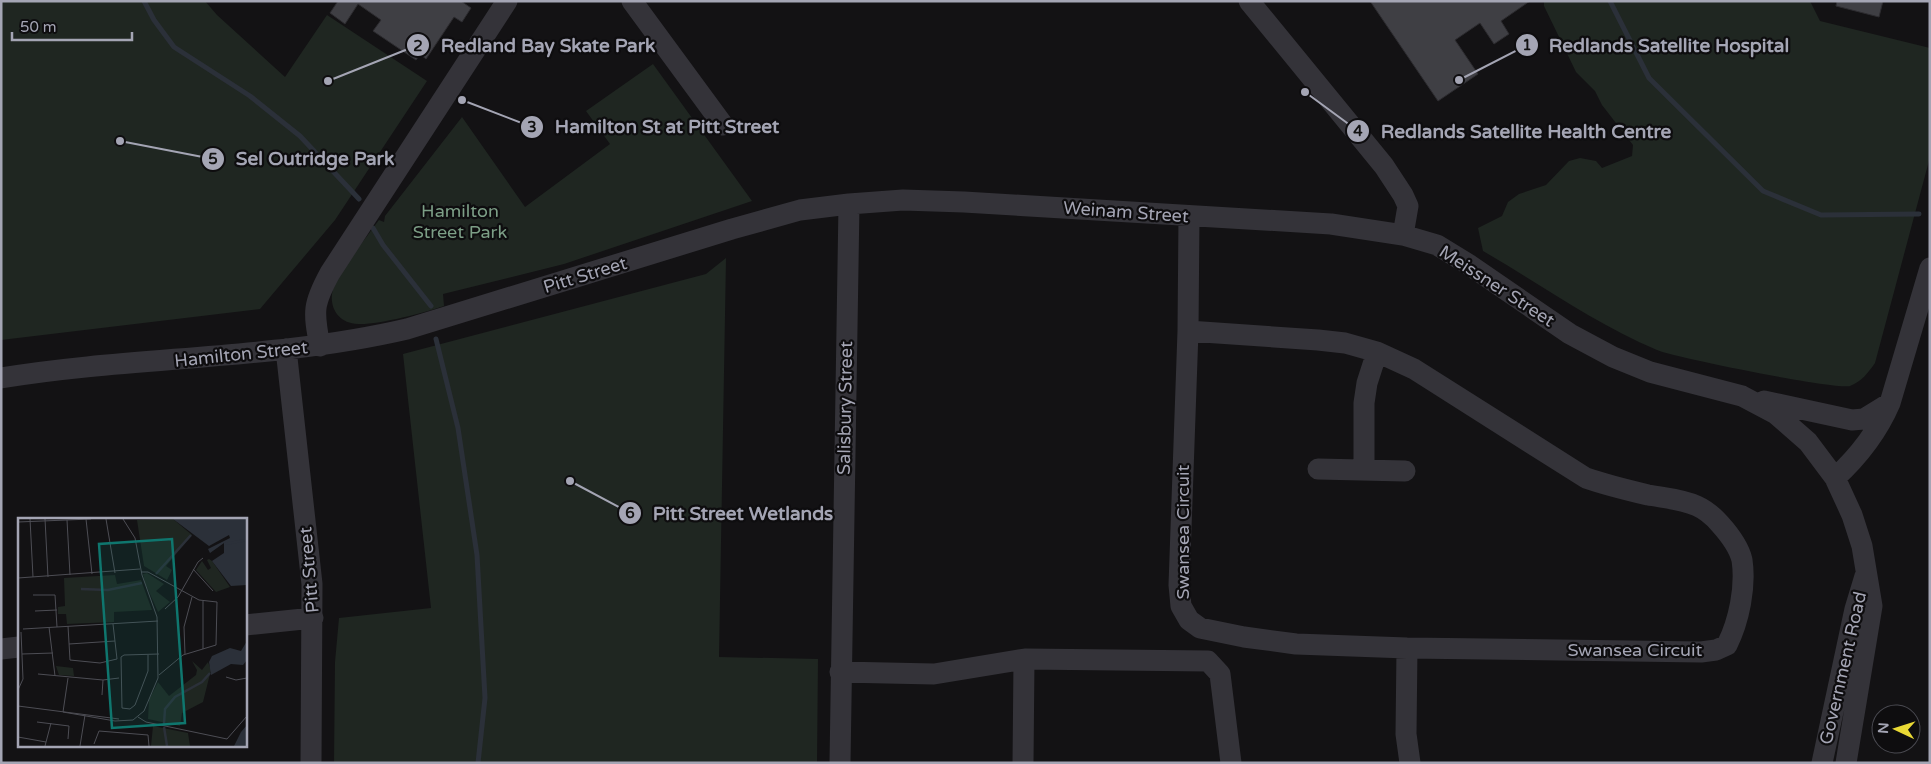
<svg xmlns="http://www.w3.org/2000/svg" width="1931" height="764" viewBox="0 0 1931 764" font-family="'Varela Round',sans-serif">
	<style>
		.green { fill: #1f2621 }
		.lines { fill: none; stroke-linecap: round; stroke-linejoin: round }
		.stream { stroke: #2b3039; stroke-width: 5 }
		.building { fill: #3f3f44; stroke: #2d2c30 }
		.minor { stroke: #343339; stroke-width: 21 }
		.labels { text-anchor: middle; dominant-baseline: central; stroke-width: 4.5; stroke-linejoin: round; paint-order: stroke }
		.park-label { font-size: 18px; fill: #7c9e86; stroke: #0e0d0f }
		.street-label { font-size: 18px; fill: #a4a5b4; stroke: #0e0d0f }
		.inset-river { fill: none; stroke: #2b3039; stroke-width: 2.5 }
		.inset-road { fill: none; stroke: #4d4d54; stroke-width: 1 }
		.view { fill: #0f766e; fill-opacity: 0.15; stroke: #0f766e; stroke-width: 2.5 }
		.inset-edge { fill: none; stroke: #a4a5b4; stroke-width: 2.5 }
		.leader { fill: none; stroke: #a4a5b4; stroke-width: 2 }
		.callout-dot { fill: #a4a5b4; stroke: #0e0d0f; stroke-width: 2 }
		.mark-label { font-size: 15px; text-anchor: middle; font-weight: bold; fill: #111 }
		.callout-label { font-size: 19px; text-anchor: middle; font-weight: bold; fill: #a4a5b4; stroke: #0e0d0f; stroke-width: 4.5; stroke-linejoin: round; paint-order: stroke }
	</style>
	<rect width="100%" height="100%" fill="#131214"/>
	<path class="green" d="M 1,1 L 205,1 L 217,15 L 285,77 L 327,15 L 427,81 L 335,220 L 260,309 L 1,340 Z
		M 1544,1 L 1810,1 L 1820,21 L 1930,48 L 1930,157 L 1875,363 C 1868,373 1862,381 1850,386 C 1837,390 1676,358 1657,350 C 1595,324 1540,284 1483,251 L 1478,228 L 1502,216 L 1508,202 L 1519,194 L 1546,185 L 1569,161 L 1580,158 L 1596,161 L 1602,168 L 1632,156 L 1633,145 L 1602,105 L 1595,91 L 1576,72 L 1544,6 Z
		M 653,64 L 752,201 L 564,264 L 443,294 L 444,306 C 423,313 378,325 358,324 C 337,323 327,305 334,286 C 340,271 368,235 379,220 L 384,222 L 385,216 L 462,117 L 525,207 L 610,144 L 586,111 Z
		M 726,258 L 719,657 L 818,659 L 817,763 L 334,763 L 335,662 L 339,618 L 431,608 L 403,354 L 706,274 Z"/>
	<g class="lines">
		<path class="stream" d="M 144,1 L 154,20 L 174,47 L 250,96 L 300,136 L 359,199
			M 1610,1 L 1649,78 L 1763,191 L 1821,215 L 1919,214
			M 373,228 L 383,245 L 431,306
			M 436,339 L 458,428 L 477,555 L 485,698 L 478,763"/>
	</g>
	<path class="building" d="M 338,1 L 461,1 L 471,8 L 462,22 L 454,17 L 426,59 L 420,54 L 416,60 L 373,31 L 381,20 L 358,4 L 345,24 L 330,13 Z
		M 1370,1 L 1530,1 L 1501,21 L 1509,34 L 1494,44 L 1480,23 L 1455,40 L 1478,74 L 1438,101 Z
		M 1837,1 L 1883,1 L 1879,17 L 1836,6 Z"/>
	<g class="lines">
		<path class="minor" d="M 632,1 L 723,125
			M 1249,1 L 1384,166 L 1403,195 L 1408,206 L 1403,235
			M 1188,331 L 1318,340 L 1345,343 L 1377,352 L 1414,369 L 1586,478 C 1606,485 1627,490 1648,495 C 1665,498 1681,499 1697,506 C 1706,510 1713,516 1720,524 C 1729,534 1739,547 1742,560 C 1746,587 1739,621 1727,645 L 1716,650 L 1701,652 L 1407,648 L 1296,644 L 1244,637 L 1200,628 L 1189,620 L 1181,606 L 1179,585 L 1188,331 L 1189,216
			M 320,346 C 313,311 313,304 330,273 L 507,1
			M 286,349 L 312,584 L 311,763
			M 1,378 C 136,356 274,360 407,329 L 732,229 L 800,210 L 849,204 L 903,200 L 964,202 L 1331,224 L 1403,235 L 1437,245 L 1468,264 L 1570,334 L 1613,357 L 1650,372 L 1742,396 L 1776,414 L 1808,442 L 1835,478 L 1852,515 L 1862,546 L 1872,606 L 1846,763
			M 1764,401 L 1852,420 L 1864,419 L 1890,403
			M 1318,469 L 1405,471
			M 1364,470 L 1364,403 L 1367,383 L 1377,352
			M 1835,478 C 1859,456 1877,433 1890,403 L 1930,268
			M 245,625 L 313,618
			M 1407,648 L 1406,734 L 1410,763
			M 1,649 L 19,647
			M 840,672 L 934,674 L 1025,659 L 1208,661 L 1220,674 L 1231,763
			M 840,763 L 849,204
			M 1023,763 L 1024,660
			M 1822,763 L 1855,609 L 1865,576"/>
	</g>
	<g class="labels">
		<g class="park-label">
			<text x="460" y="211">Hamilton<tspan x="460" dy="21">Street Park</tspan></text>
		</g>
		<g class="street-label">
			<text transform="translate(1126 212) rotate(4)">Weinam Street</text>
			<text transform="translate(585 275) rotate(-17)">Pitt Street</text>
			<text transform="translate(1497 286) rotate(33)">Meissner Street</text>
			<text transform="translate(241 354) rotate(-6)">Hamilton Street</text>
			<text transform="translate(845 408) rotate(-89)">Salisbury Street</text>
			<text transform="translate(1183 532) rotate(-90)">Swansea Circuit</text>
			<text transform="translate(309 570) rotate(-95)">Pitt Street</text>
			<text x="1635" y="650">Swansea Circuit</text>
			<text transform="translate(1843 668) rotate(-77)">Government Road</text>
		</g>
	</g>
	<g transform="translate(18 518)">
		<rect width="229" height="229" fill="#131214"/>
		<path d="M 155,1 L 174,17 L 148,48 L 154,52 L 149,62 L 126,48 L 119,2 ZM 191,41 L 194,43 L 212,69 L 198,74 L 178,52 L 184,43 L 190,52 L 193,50 L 189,42 ZM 129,55 L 146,66 L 138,73 L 152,84 L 140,94 L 127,65 L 125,56 ZM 97,57 L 99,66 L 123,62 L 134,92 L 96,94 L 96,104 L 49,106 L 48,96 L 40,96 L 40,89 L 47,88 L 46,60 ZM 174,143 L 184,152 L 190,144 L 193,152 L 185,184 L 164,195 L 162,208 L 130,201 L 131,182 L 140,164 L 151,178 L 178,157 L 179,152 ZM 38,148 L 55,150 L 56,158 L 41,157 ZM 135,208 L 170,215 L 172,228 L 133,228 Z" fill="#1f2621"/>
		<path d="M 155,1 L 229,1 L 229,67 L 213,68 L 194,43 L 206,35 L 206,25 L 192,35 L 190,31 L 212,20 L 211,17 L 191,28 ZM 229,123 L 229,142 L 225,147 L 213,146 L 193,157 L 191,144 L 194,138 L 212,130 L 223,133 ZM 229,207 L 229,228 L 216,228 L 223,214 Z" fill="#2b3039"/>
		<path class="inset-river" d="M 206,26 L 229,22M 138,56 L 173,17M 63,71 L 90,72 L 124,65M 146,206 L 147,191 L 157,179 L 184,164 L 192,155M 146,209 L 149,228"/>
		<path class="inset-road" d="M 12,1 L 15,59M 27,1 L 30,59M 68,1 L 74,56M 88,1 L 97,55M 49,2 L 52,57M 0,4 L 73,1M 175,51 L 195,73M 123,54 L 130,54 L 181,82 L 199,84 L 198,127 L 165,137 L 141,157M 0,60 L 122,51M 15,77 L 37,77 L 39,109M 185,83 L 185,131M 147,91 L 160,79 L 180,44 L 185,40M 17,93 L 39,92M 50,108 L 52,142 L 82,145 L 99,141 L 95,106M 31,109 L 37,158M 5,111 L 140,103M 51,126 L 97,123M 4,136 L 35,135M 167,136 L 166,109 L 174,79M 130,137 L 130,153 L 117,187 L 112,191 L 104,190 L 103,139 L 106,137 L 141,136M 20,156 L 85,162 L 101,160M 208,159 L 218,162 L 229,160M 0,172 L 5,161 L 3,114M 84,177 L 85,162M 0,188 L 101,201M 45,194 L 97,203 L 115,202 L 126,193 L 140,160 L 139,99 L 124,57 L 117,20 L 105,1M 45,194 L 50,160M 120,199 L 128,204 L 209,221M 19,204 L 51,208 L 50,221M 0,219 L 28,224M 209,221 L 229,198M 76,226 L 81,213 L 130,217 L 131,228M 27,228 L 33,205M 62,228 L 67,197"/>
		<path class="view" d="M 154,21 L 167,205 L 94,210 L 81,26 Z"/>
		<rect width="229" height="229" class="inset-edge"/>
	</g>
	<path class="leader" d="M1459 80L1527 45M328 81L418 45M462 100L532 127M1305 92L1358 131M120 141L213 159M570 481L630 513"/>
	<g class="callout-dot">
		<circle cx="1459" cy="80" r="5"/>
		<circle cx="328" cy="81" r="5"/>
		<circle cx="462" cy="100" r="5"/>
		<circle cx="1305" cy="92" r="5"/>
		<circle cx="120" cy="141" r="5"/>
		<circle cx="570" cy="481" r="5"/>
		<circle cx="1527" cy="45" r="12"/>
		<circle cx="418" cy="45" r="12"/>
		<circle cx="532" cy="127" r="12"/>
		<circle cx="1358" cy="131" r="12"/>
		<circle cx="213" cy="159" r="12"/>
		<circle cx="630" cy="513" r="12"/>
	</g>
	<g class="mark-label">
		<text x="1527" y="50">1</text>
		<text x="418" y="51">2</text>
		<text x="532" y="132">3</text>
		<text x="1358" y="136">4</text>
		<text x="213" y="164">5</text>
		<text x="630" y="518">6</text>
	</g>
	<g class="callout-label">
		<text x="1669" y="52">Redlands Satellite Hospital</text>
		<text x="548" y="52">Redland Bay Skate Park</text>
		<text x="667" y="133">Hamilton St at Pitt Street</text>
		<text x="1526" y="138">Redlands Satellite Health Centre</text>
		<text x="315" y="165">Sel Outridge Park</text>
		<text x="743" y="520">Pitt Street Wetlands</text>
	</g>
	<rect width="1931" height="764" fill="none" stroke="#a4a5b4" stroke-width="5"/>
	<g transform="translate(1896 729) rotate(274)"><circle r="24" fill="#0e0d0f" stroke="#4a4a51"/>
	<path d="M0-4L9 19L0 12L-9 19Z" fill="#e9d935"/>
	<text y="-8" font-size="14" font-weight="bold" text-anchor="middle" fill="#a4a5b4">N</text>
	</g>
	<path d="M12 32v8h120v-8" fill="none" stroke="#a4a5b4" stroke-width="2.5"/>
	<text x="20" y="32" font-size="15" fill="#a4a5b4" stroke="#0e0d0f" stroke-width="4" paint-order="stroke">50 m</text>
</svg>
